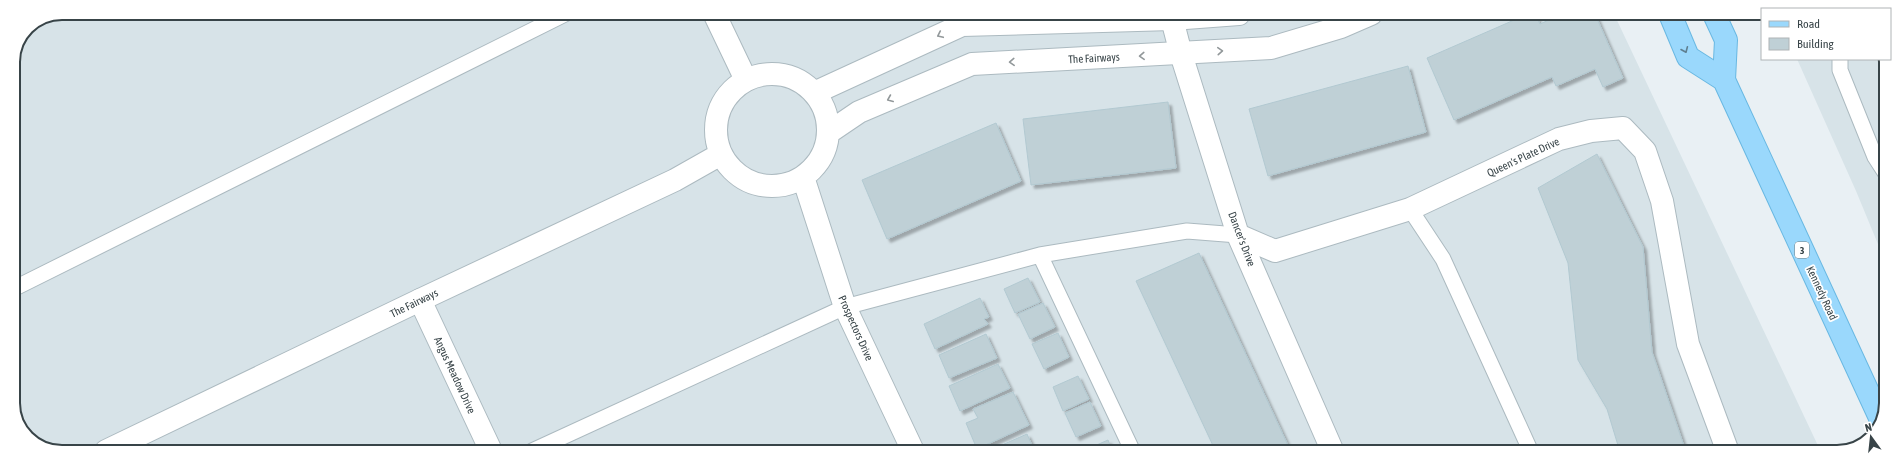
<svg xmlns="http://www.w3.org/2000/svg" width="1899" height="465" viewBox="0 0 1899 465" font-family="'Asap Condensed',sans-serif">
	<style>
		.residential { fill: #d7e3e8 }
		.building { fill: #bfd0d6; stroke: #b2c9d1; filter: url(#shadow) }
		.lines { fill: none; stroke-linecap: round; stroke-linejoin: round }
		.service-casing { stroke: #acbac0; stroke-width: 17 }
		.minor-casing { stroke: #acbac0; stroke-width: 24 }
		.tertiary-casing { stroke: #acbac0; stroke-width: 24 }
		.primary-casing { stroke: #69b8e2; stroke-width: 24 }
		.service { stroke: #fff; stroke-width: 15 }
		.minor { stroke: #fff; stroke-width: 22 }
		.tertiary { stroke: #fff; stroke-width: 22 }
		.primary { stroke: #9ad8fc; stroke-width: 22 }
		.oneway { stroke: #92989a }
		.oneway2 { stroke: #5f7f90 }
		.labels { text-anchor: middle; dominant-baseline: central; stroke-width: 3.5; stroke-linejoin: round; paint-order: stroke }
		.shield { fill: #fff; stroke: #747c7f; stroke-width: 1 }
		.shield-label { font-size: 10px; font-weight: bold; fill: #384448 }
		.street-label { font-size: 11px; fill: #384448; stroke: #fff }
		.rim { fill: none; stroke: #384448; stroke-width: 2 }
	</style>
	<defs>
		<filter id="shadow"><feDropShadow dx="3.5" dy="3.5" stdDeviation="1" flood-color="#0004"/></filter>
	</defs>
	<rect width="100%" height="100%" fill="#e9f0f4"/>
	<path class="residential" d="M 63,13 L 1614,14 L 1821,452 L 53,451 L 25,435 L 13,409 L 13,62 L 28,27 Z
		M 1797,59 L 1886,59 L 1885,261 L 1856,191 Z"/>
	<path class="building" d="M 1528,14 L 1535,14 L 1540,24 L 1562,14 L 1570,14 L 1573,20 L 1586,14 L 1595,14 L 1623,78 L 1603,87 L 1595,69 L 1556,86 L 1552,77 L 1454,120 L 1427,58 Z
		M 1408,66 L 1426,132 L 1268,176 L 1249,109 Z
		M 1168,102 L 1176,168 L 1031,185 L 1023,119 Z
		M 996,123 L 1021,181 L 887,239 L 862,180 Z
		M 1597,154 L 1643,247 L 1652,352 L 1686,452 L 1620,452 L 1607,409 L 1578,360 L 1568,263 L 1538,188 Z
		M 1199,253 L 1291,452 L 1216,452 L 1136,281 Z
		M 1028,278 L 1040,302 L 1015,313 L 1004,289 Z
		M 980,298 L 989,317 L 984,319 L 988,324 L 935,349 L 924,324 Z
		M 1043,303 L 1055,327 L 1030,339 L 1018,314 Z
		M 1058,333 L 1069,357 L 1044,369 L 1032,344 Z
		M 986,334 L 997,358 L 949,378 L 939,355 Z
		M 998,364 L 1010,388 L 960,411 L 949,386 Z
		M 1078,376 L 1089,399 L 1063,411 L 1053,387 Z
		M 1013,392 L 1029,425 L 977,449 L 966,423 L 978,418 L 973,409 Z
		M 1090,402 L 1101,426 L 1076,437 L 1065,413 Z
		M 1027,434 L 1035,452 L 986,452 Z
		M 1108,440 L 1113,452 L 1083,452 L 1083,451 Z"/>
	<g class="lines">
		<g class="service-casing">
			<path id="service" d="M 1840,59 L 1840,70 L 1875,157 L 1886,174
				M 1410,209 L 1443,259 L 1531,452
				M 1040,255 L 1133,452
				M 13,289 L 567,13
				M 532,451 L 845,307 L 1040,255 L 1187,231 L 1238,235"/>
		</g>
		<g class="minor-casing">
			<path id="minor" d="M 1172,19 L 1181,54 L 1238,235 L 1333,452
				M 1238,235 L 1275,251 L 1410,209 L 1559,139 L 1591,131 L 1623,128 L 1645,151 L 1662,201 L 1688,344 L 1728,452
				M 420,300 L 491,451"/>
		</g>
		<g class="tertiary-casing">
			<path id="tertiary" d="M 714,13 L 746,80
				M716 130a56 56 0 1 1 112 0a56 56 0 1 1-112 0Z
				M 814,93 L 962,25 L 1172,19 L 1239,14
				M 828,133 L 859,112 L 972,64 L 1271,48 L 1341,27 L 1371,14
				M 803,177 L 845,307 L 913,451
				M 106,451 L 420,300 L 675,180 L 721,154"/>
		</g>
		<g class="primary-casing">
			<path id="primary" d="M 1670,14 L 1688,57 L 1724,80
				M 1714,14 L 1726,40 L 1724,80 L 1881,420"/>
		</g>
		<use href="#service" class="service"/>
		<use href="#minor" class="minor"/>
		<use href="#tertiary" class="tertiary"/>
		<use href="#primary" class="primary"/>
	</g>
	<defs><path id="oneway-chevron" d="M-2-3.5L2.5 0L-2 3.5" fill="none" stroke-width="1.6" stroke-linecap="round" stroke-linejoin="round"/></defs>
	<g class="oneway">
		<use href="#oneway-chevron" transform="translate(940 35) rotate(155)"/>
		<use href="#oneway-chevron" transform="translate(1220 51) rotate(-4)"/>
		<use href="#oneway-chevron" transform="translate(1142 56) rotate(177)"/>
		<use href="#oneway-chevron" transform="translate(1012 62) rotate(177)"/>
		<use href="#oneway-chevron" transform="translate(890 99) rotate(157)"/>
	</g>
	<use class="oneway2" href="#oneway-chevron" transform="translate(1685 50) rotate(67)"/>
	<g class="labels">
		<rect class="shield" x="1795" y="242" width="14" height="16" rx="3"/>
		<g class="shield-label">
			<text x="1802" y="250">3</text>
		</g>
		<g class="street-label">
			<text transform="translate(1094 58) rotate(-3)">The Fairways</text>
			<text transform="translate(1523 157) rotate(-25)">Queen's Plate Drive</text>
			<text transform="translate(1242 239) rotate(69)">Dancer's Drive</text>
			<text transform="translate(1822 293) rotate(65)">Kennedy Road</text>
			<text transform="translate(414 303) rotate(-26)">The Fairways</text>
			<text transform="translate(856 328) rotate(66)">Prospectors Drive</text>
			<text transform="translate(455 375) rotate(65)">Angus Meadow Drive</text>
		</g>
	</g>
	<path d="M0 0H1899V465H0ZM62 20H1837A42 42 0 0 1 1879 62V403A42 42 0 0 1 1837 445H62A42 42 0 0 1 20 403V62A42 42 0 0 1 62 20Z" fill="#fff" fill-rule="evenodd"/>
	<path class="rim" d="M62 20H1837A42 42 0 0 1 1879 62V403A42 42 0 0 1 1837 445H62A42 42 0 0 1 20 403V62A42 42 0 0 1 62 20Z"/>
	<rect x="1761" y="8" width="130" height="52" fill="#ffffff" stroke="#afb4b6"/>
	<rect x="1769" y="21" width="20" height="6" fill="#9ad8fc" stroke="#afb4b6"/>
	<text x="1797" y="28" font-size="12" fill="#384448">Road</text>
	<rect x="1769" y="38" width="20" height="12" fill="#bfd0d6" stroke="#afb4b6"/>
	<text x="1797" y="48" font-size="12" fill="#384448">Building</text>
	<g transform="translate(1871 437) rotate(345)" stroke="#ffffff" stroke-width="3" paint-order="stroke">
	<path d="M0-3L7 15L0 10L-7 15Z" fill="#384448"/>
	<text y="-6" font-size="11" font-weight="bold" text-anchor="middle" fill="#384448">N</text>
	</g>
</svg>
